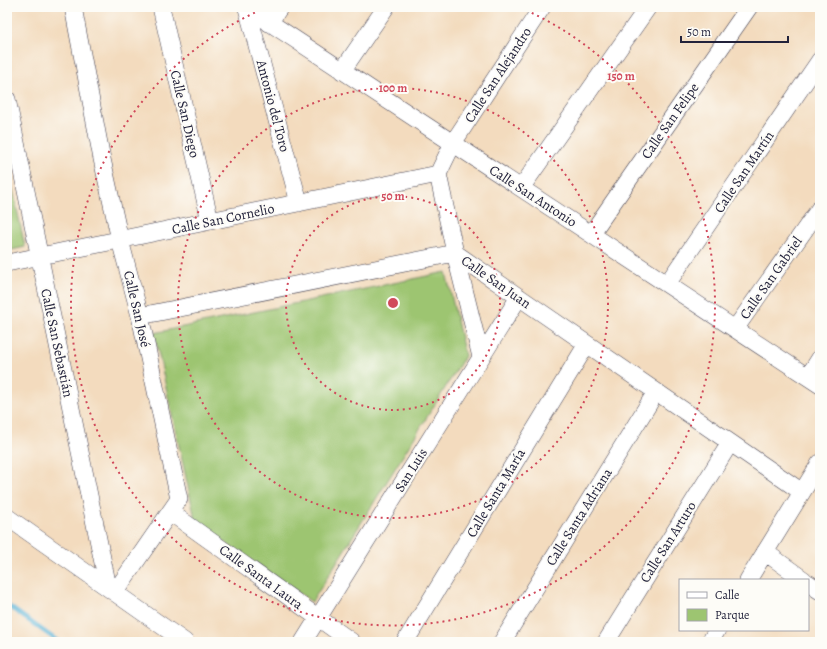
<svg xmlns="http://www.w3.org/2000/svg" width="827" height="649" viewBox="0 0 827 649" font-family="Alegreya,serif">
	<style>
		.green { fill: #9dc571; stroke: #607456 }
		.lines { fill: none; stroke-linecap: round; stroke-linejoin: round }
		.stream { stroke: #59b2d6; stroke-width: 4.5 }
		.minor-casing { stroke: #413e4f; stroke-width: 18 }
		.path { stroke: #413e4f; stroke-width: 2.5; stroke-dasharray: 3 3; stroke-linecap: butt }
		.minor { stroke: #fff; stroke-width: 17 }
		.ring { fill: none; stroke: #d1495b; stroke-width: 2; stroke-dasharray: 2 4 }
		.labels { text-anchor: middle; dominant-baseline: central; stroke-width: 4; stroke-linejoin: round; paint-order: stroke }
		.street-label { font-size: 14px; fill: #22223b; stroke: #fdfcf7 }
		.centre { fill: #d1495b; stroke: #fdfcf7; stroke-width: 2 }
		.ring-label { font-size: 12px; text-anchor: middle; font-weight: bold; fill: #d1495b; stroke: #fdfcf7; stroke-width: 4; stroke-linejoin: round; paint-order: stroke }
	</style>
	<rect width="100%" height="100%" fill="#fdfcf7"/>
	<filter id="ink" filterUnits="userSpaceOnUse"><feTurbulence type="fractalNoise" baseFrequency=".025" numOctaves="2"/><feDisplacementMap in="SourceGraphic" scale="8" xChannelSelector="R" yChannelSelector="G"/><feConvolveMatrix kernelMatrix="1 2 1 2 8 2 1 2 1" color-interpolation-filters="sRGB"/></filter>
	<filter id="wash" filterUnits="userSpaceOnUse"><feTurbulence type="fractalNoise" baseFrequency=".012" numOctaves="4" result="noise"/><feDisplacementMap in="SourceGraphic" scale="16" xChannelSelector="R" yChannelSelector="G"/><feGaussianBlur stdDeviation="0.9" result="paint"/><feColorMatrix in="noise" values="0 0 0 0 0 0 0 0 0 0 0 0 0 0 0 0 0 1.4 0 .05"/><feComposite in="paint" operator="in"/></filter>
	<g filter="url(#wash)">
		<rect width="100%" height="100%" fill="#f3dbbe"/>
		<path class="green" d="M 7,162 L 25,247 L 7,251 Z
			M 446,272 L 465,356 L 312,602 L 196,523 L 154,333 Z"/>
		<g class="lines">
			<path class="stream" d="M 7,605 L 59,642"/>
		</g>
	</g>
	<g filter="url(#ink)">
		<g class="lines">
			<g class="minor-casing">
				<path id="minor" d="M 73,7 L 102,159 L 120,240 L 140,316 L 179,499 L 115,592
					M 161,7 L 210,221
					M 246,7 L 820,385
					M 247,8 L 299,203
					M 269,23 L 280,7
					M 342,71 L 386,7
					M 7,99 L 108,587
					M 521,188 L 648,7
					M 591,234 L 749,7
					M 7,263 L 438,174
					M 667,284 L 820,60
					M 140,316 L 455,253 L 802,492
					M 735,329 L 820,208
					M 481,357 L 455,253 L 438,174 L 453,143 L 542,7
					M 808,377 L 820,358
					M 170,512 L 352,642
					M 7,517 L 185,642
					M 765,552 L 804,580
					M 748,580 L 820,463
					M 808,583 L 820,591
					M 303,642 L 519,297
					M 405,642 L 587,344
					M 502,642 L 656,392
					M 606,642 L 730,443
					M 710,642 L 717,630"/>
			</g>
			<path class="path" d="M 7,640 L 10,642"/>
			<use href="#minor" class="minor"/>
		</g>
	</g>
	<g class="ring">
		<circle cx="393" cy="303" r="107"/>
		<circle cx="393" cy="303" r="215"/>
		<path d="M521 8A322 322 0 1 1 265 8"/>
	</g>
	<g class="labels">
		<g class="street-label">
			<text transform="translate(498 75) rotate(-57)">Calle San Alejandro</text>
			<text transform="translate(273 106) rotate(75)">Antonio del Toro</text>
			<text transform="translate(185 114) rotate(77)">Calle San Diego</text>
			<text transform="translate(670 121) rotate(-55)">Calle San Felipe</text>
			<text transform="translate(744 172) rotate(-56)">Calle San Martín</text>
			<text transform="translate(533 196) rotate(33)">Calle San Antonio</text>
			<text transform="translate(223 219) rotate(-12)">Calle San Cornelio</text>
			<text transform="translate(771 278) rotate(-55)">Calle San Gabriel</text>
			<text transform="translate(496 282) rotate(35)">Calle San Juan</text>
			<text transform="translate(137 309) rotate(77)">Calle San José</text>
			<text transform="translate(57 343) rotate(78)">Calle San Sebastián</text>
			<text transform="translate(411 470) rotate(-58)">San Luis</text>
			<text transform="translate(496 493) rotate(-59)">Calle Santa María</text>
			<text transform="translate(579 517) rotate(-58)">Calle Santa Adriana</text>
			<text transform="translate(668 542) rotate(-58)">Calle San Arturo</text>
			<text transform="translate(261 577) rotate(36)">Calle Santa Laura</text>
		</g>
	</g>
	<circle cx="393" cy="303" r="6" class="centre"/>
	<g class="ring-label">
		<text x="621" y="80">150 m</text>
		<text x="393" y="92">100 m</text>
		<text x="393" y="200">50 m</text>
	</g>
	<rect width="827" height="649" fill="none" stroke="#fdfcf7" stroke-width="24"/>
	<rect x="679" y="579" width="130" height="52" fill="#fdfcf7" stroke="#a5a5ac"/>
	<rect x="687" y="592" width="20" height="6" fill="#ffffff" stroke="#a5a5ac"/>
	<text x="715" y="599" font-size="12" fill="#22223b">Calle</text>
	<rect x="687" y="609" width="20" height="12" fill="#9dc571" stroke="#a5a5ac"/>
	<text x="715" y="619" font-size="12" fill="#22223b">Parque</text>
	<path d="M681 36v6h107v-6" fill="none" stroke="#22223b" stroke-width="2"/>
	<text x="687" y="36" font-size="12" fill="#22223b" stroke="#fdfcf7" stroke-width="3" paint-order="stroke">50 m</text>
</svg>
